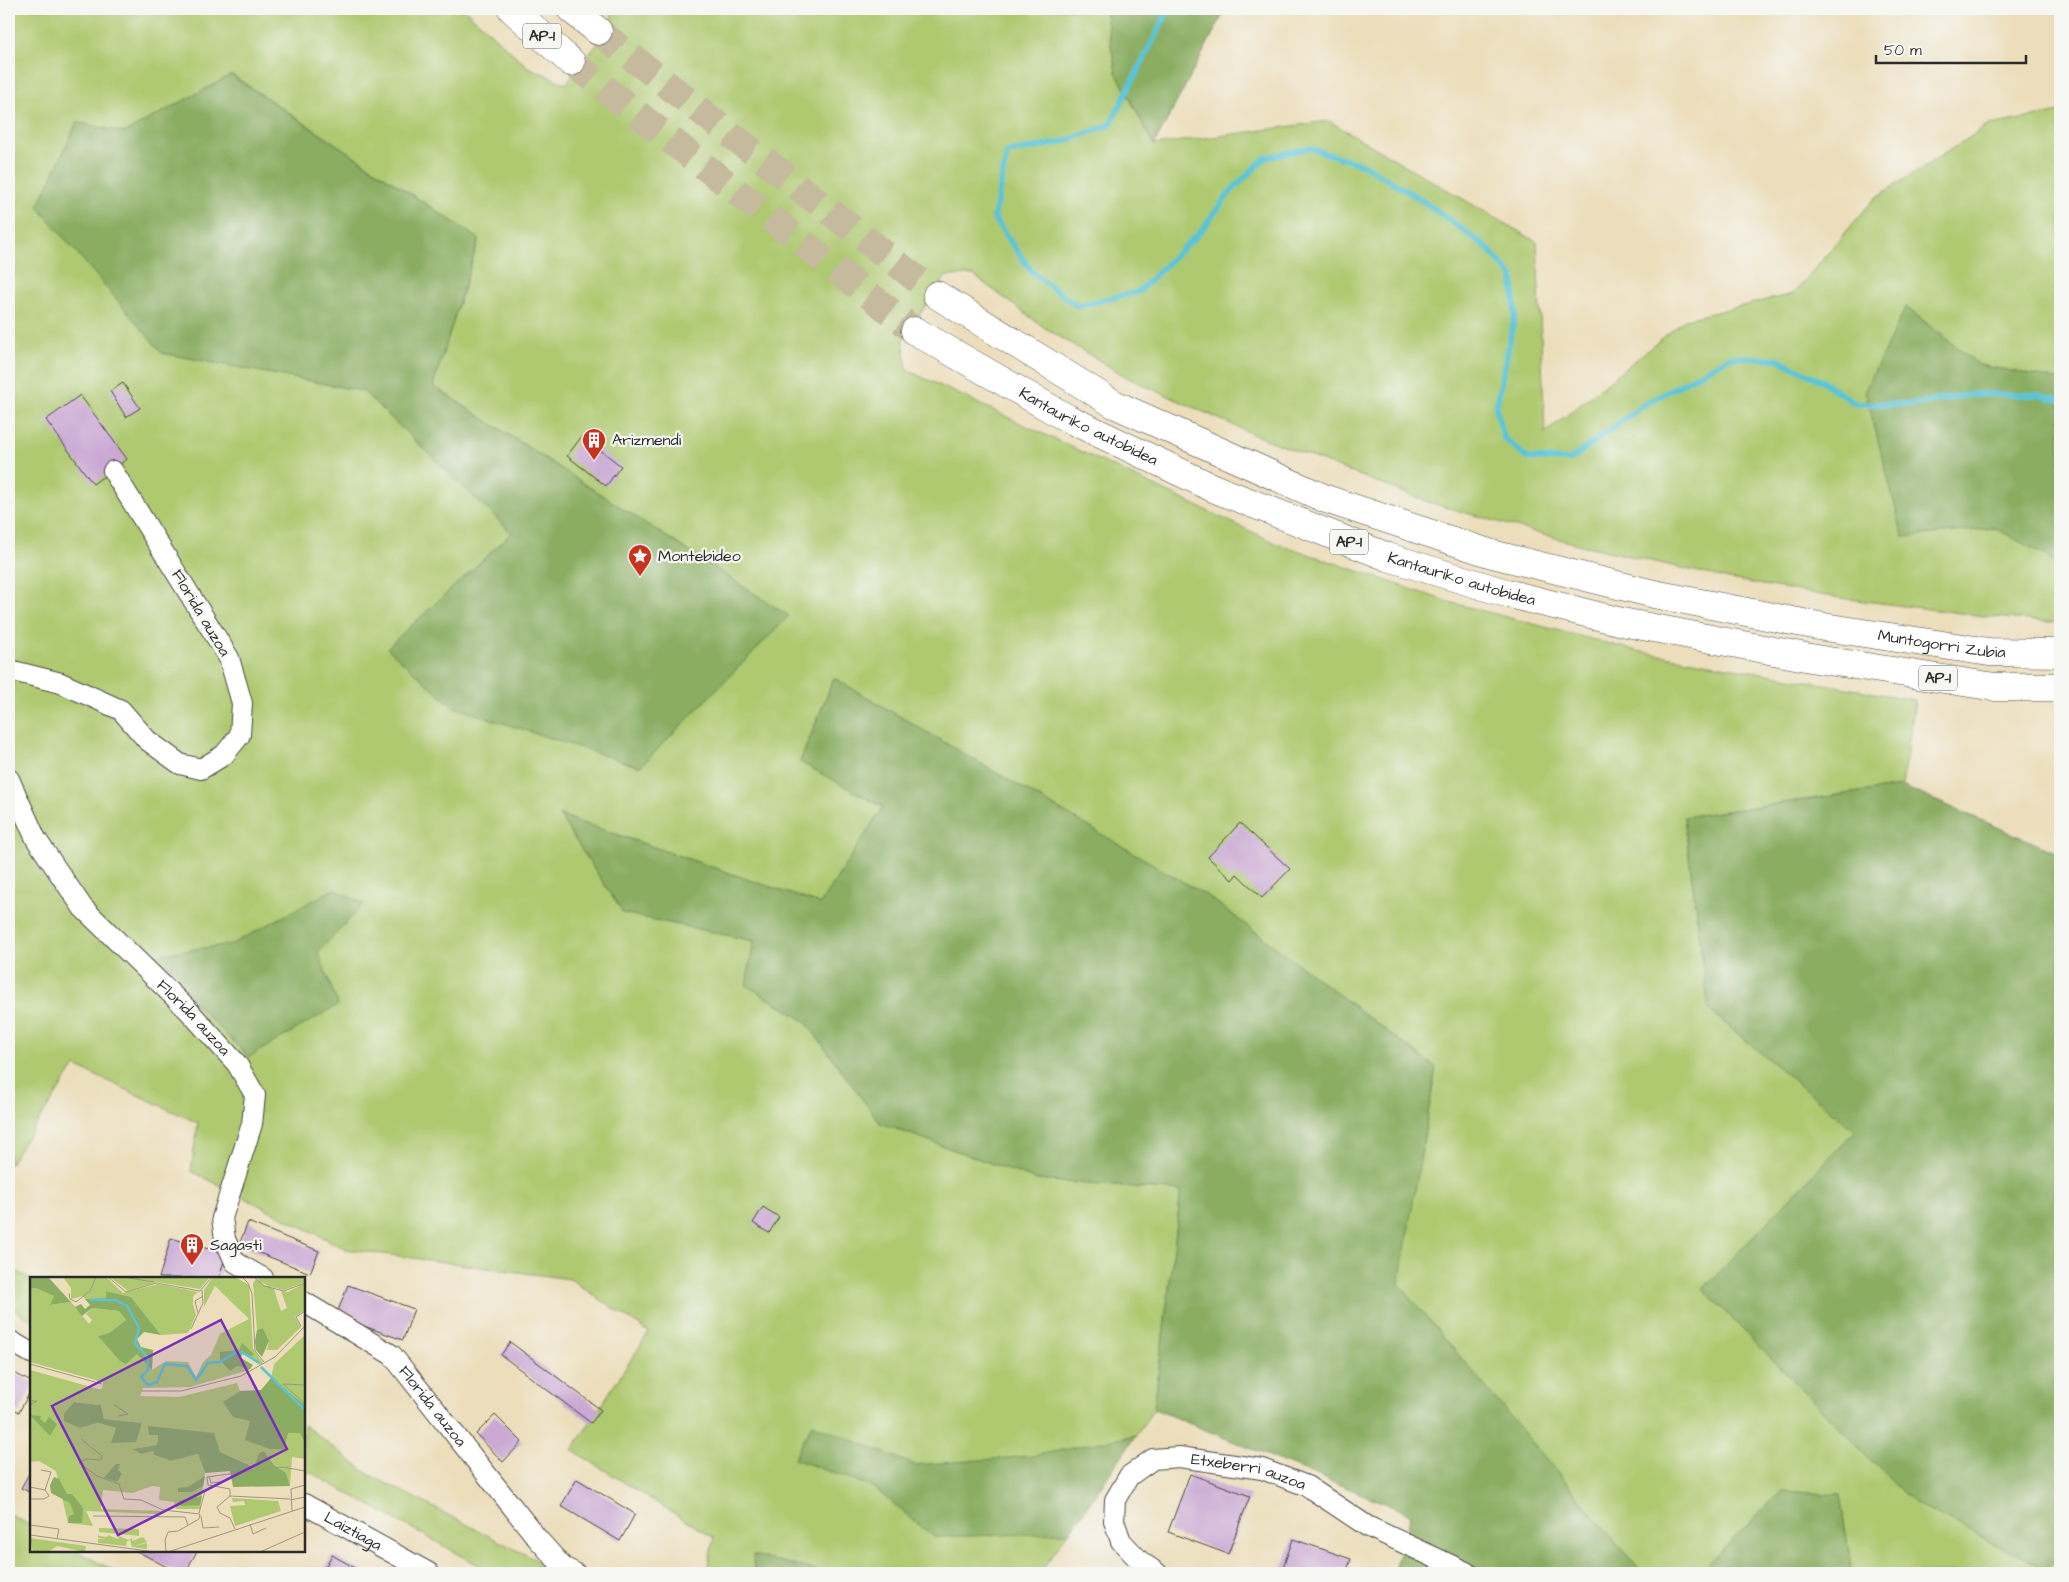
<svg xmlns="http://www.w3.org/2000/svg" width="2069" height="1582" viewBox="0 0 2069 1582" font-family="'Architects Daughter',sans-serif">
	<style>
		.green { fill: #aec96f; stroke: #6c7a4d; fill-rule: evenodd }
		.forest { fill: #8aad62; stroke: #5a6c46 }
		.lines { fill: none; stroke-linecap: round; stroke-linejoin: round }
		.stream { stroke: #5ac4d5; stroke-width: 6 }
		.building { fill: #cba9d4 }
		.motorway-tunnel { stroke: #c5ba9e; stroke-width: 28; stroke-dasharray: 28 14; stroke-linecap: butt }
		.minor-casing { stroke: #484641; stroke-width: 22 }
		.motorway-casing { stroke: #484641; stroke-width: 29 }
		.minor { stroke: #fff; stroke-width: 20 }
		.motorway { stroke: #fff; stroke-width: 28 }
		.labels { text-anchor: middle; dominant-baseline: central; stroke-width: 4.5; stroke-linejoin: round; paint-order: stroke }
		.shield { fill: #f6f6f2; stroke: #686867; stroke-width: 1 }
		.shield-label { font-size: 15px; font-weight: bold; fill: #2b2b2b }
		.street-label { font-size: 16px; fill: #2b2b2b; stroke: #f6f6f2 }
		.poi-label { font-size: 16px; fill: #2b2b2b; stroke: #f6f6f2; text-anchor: start }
		.inset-river { fill: none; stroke: #5ac4d5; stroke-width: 2.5 }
		.inset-road { fill: none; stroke: #9f9681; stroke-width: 1 }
		.view { fill: #7b2cbf; fill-opacity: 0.15; stroke: #7b2cbf; stroke-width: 2.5 }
		.inset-edge { fill: none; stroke: #2b2b2b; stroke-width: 2.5 }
	</style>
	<rect width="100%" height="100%" fill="#f6f6f2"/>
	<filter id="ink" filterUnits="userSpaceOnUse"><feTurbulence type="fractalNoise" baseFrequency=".02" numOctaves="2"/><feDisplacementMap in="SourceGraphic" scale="10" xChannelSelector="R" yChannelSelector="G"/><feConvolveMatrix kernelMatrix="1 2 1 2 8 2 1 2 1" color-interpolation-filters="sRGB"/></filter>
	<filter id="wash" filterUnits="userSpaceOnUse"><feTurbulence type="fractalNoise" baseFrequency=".0096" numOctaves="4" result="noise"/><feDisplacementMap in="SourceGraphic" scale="20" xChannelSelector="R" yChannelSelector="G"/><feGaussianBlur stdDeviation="1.12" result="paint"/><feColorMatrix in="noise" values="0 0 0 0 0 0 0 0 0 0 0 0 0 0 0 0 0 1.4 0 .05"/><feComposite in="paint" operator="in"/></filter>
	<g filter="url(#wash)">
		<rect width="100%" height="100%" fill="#ecdebb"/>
		<path class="green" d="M 9,9 L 464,9 L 528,67 L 566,84 L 613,24 L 611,9 L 1105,9 L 1116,72 L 1154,145 L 1329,121 L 1537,242 L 1545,433 L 1686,319 L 1793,294 L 1875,198 L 1989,125 L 2060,112 L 2060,380 L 1979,365 L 1906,307 L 1903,536 L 1995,528 L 2052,559 L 2060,574 L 2060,623 L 1984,616 L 1833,597 L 1729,579 L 1569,542 L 1428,502 L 1255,435 L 1130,379 L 1045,328 L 973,275 L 946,276 L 903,339 L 907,370 L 1276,543 L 1449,602 L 1637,651 L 1915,700 L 1902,786 L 1684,817 L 1709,1010 L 1856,1131 L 1703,1289 L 2046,1570 L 2060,1555 L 2060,1573 L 1852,1573 L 1840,1495 L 1782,1491 L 1699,1573 L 1642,1573 L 1398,1284 L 1436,1068 L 1209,897 L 834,678 L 800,762 L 883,807 L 820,904 L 560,815 L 623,913 L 754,941 L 747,985 L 806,1022 L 880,1123 L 1037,1180 L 1181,1191 L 1154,1409 L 1040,1573 L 706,1573 L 714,1538 L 572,1450 L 649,1332 L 570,1279 L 346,1249 L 191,1171 L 198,1123 L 75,1066 L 9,1165 ZM 232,75 L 479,239 L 433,386 L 789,616 L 388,648 L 512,533 L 363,391 L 162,353 L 77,122 L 124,133 Z
			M 9,1268 L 31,1279 L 31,1320 L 9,1307 Z
			M 304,1425 L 368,1474 L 544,1564 L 523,1573 L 493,1573 L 304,1469 Z
			M 9,1514 L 31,1526 L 31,1551 L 77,1551 L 118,1573 L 9,1573 Z"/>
		<path class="forest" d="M 1105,9 L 1226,9 L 1154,145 L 1116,72 Z
			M 231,75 L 479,239 L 433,386 L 789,616 L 640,767 L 453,707 L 387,648 L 512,533 L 363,391 L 162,353 L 38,207 L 77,122 L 124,133 Z
			M 1906,307 L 1979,365 L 2060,380 L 2060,574 L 2051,559 L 1995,528 L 1903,537 L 1865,390 Z
			M 834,678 L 1209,897 L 1436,1068 L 1399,1284 L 1642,1573 L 1393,1573 L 1411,1514 L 1154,1409 L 1181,1191 L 1037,1180 L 880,1123 L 806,1022 L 746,985 L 754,941 L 623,913 L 559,815 L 820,904 L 883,807 L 800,762 Z
			M 1902,786 L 2060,854 L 2060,1555 L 2046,1570 L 1912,1502 L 1703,1289 L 1855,1131 L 1709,1010 L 1684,817 Z
			M 334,889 L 364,904 L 318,952 L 338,1005 L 249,1057 L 147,956 L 232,944 Z
			M 812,1424 L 915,1465 L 1033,1456 L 1136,1435 L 1069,1533 L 934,1537 L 873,1487 L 794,1459 Z
			M 1782,1491 L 1840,1495 L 1852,1573 L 1699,1573 Z
			M 753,1555 L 826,1573 L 754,1573 Z"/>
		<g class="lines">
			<path class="stream" d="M 1169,9 L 1110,125 L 1063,142 L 1007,153 L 994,218 L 1032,272 L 1077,306 L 1138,292 L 1201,231 L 1231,191 L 1265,158 L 1309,148 L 1364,165 L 1423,201 L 1485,246 L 1513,277 L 1515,315 L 1496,408 L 1504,438 L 1527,458 L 1570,460 L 1642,406 L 1730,357 L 1777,359 L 1822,381 L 1856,404 L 1916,404 L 1974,394 L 2038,395 L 2060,400"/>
		</g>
		<g id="blocks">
			<path class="building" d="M 123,383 L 140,408 L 126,417 L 110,391 Z
				M 80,395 L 127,459 L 93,484 L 46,420 Z
				M 582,436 L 621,466 L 606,486 L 567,456 Z
				M 1240,823 L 1290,869 L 1262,898 L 1237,874 L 1232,880 L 1208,857 Z
				M 763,1207 L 779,1217 L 769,1233 L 753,1223 Z
				M 248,1222 L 319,1251 L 310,1273 L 239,1245 Z
				M 171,1238 L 226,1254 L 219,1278 L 159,1278 Z
				M 348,1285 L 414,1309 L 403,1340 L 336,1316 Z
				M 510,1342 L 601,1410 L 591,1423 L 501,1355 Z
				M 9,1370 L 31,1382 L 31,1390 L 19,1412 L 12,1408 L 9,1415 Z
				M 495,1415 L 522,1442 L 503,1462 L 476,1434 Z
				M 31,1470 L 31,1493 L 21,1488 Z
				M 1190,1474 L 1250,1496 L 1228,1554 L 1168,1532 Z
				M 577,1479 L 635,1514 L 620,1541 L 561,1506 Z
				M 1293,1539 L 1351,1559 L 1346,1573 L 1281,1573 Z
				M 137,1551 L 197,1551 L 185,1573 L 178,1573 Z
				M 332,1555 L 364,1573 L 322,1573 Z"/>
		</g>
	</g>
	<g filter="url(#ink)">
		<use href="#blocks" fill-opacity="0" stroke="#484641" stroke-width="1"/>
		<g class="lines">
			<path class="motorway-tunnel" d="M 598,31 L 937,295
				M 571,62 L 915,331"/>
			<g class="minor-casing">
				<g id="minor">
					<path d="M 9,670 L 61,683 L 121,710 L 147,740 L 180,764 L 201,769 L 224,755 L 240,735 L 242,703 L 229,658 L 113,471"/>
					<path id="s1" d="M 9,779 L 36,839 L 83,908 L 189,1011 L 237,1064 L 255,1095 L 252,1124 L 222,1218 L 225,1239 L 235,1262 L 263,1278"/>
					<path id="s2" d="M 304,1302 L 392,1355 L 537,1538 L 563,1567 L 575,1573"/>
					<path d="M 9,1340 L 31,1353"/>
					<path id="s3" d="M 304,1504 L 429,1573"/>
					<path id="s4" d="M 1157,1573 L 1140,1561 L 1121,1541 L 1114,1521 L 1115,1500 L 1129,1476 L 1153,1459 L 1179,1457 L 1262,1469 L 1307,1486 L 1367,1526 L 1468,1573"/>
				</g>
			</g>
			<g class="motorway-casing">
				<g id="motorway">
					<path d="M 512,9 L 571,62"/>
					<path d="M 571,9 L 598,31"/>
					<path id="s5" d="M 937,295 L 1114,404 L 1326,499 L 1492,554 L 1654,594 L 1824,627 L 1989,652 L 2060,653"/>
					<path id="s6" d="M 915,331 L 1067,418 L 1213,488 L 1388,557 L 1506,593 L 1622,622 L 1816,659 L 1995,687 L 2060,687"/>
				</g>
			</g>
			<use href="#minor" class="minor"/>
			<use href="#motorway" class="motorway"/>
		</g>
	</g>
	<defs>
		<g id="building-pin" transform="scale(1.25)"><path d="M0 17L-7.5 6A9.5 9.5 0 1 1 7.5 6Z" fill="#c8321e" stroke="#f6f6f2"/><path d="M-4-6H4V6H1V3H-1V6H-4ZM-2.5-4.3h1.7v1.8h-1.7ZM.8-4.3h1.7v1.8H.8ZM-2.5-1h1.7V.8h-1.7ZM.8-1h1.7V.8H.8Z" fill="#fff"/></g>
		<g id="sight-pin" transform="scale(1.25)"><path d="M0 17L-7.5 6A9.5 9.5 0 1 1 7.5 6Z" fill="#c8321e" stroke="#f6f6f2"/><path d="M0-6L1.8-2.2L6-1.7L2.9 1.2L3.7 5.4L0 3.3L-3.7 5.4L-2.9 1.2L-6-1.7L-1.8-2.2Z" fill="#fff"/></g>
	</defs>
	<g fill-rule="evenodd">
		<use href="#building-pin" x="594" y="440"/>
		<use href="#sight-pin" x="640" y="556"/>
		<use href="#building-pin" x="192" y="1245"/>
	</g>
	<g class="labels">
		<g class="shield">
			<rect x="523" y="23.5" width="38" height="25" rx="4"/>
			<rect x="1330" y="529.5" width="38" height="25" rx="4"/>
			<rect x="1919" y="665.5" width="38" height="25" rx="4"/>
		</g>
		<g class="shield-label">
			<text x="542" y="36">AP-1</text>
			<text x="1349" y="542">AP-1</text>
			<text x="1938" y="678">AP-1</text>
		</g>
		<g class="street-label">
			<text stroke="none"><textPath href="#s6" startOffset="198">Kantauriko autobidea</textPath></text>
			<text stroke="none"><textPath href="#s6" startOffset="602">Kantauriko autobidea</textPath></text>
			<text transform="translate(201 613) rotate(59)">Florida auzoa</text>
			<text stroke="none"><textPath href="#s5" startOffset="1074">Muntogorri Zubia</textPath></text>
			<text stroke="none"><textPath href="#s1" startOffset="305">Florida auzoa</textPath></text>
			<text stroke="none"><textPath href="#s2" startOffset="168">Florida auzoa</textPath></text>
			<text stroke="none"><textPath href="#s4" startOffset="245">Etxeberri auzoa</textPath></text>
			<text stroke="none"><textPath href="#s3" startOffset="56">Laiztiaga</textPath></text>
		</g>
		<g class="poi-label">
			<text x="612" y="440">Arizmendi</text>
			<text x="658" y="556">Montebideo</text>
			<text x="210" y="1245">Sagasti</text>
		</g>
	</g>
	<g transform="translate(30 1277)">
		<rect width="275" height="275" fill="#ecdebb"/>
		<path d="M 33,0 L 76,0 L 93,16 L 128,7 L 168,15 L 163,19 L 163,27 L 166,38 L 158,56 L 131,58 L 101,20 L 76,14 L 76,21 L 55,22 L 53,19 L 41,22 L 41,11 ZM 80,0 L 180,0 L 170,12 L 127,5 L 98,14 ZM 183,0 L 205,0 L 219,8 L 223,72 L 233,86 L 230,88 L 219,80 L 223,77 L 209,73 L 199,76 L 207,89 L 219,93 L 160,110 L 113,111 L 110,119 L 149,120 L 207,106 L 210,114 L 194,126 L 220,144 L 258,156 L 270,156 L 275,166 L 275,182 L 262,180 L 260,209 L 256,196 L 244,188 L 234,174 L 229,176 L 225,190 L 190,175 L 128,158 L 127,168 L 103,172 L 123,174 L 124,178 L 141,184 L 168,177 L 175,196 L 170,232 L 146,232 L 144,225 L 129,223 L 130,210 L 122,209 L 102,216 L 73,213 L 71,232 L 132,234 L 129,237 L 56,234 L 63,249 L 38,246 L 26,194 L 9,184 L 0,185 L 0,93 L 68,112 L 72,112 L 73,105 L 0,85 L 0,12 L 6,11 L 25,19 L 21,28 L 41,25 L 59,47 L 62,43 L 56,37 L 62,31 L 89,34 L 96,43 L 79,56 L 69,59 L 107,76 L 122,93 L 136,84 L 158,85 L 166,100 L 173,85 L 181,78 L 190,57 L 219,42 L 185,9 L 174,30 L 174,13 ZM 44,125 L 71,128 L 74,142 L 112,146 L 86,151 L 68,146 L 50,151 L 34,136 ZM 226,0 L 275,0 L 275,5 L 254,13 L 234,8 ZM 226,2 L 244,12 L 251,34 L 257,31 L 251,14 L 258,15 L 275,6 L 275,33 L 265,40 L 271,50 L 247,73 L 237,73 L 239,64 L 233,51 L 227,53 L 223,6 ZM 275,58 L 275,128 L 241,101 L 244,87 ZM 202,221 L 248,224 L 251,234 L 205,249 L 200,229 L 215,228 L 214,224 L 203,225 ZM 69,251 L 109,252 L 109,259 L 69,255 ZM 69,256 L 69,259 L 77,260 L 78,258 L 88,262 L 89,259 L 99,263 L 102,261 L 102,264 L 113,260 L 117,265 L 102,270 L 117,266 L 117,272 L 102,270 L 100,263 L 97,264 L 96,269 L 68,266 L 68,262 L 75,262 L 68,261 ZM 0,261 L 56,269 L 55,275 L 27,269 L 18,275 L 3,275 Z" fill="#aec96f" fill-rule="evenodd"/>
		<path d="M 0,0 L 18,0 L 41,25 L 20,28 L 24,19 L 6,11 L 0,12 ZM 76,14 L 101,20 L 131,58 L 114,55 L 107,62 L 111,70 L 123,73 L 122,93 L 107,77 L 96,87 L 90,84 L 68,59 L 79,56 L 96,43 L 89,34 L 62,31 L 52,39 L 45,30 L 51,27 L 55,32 L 60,28 L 55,22 L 76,21 ZM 233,51 L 239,64 L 232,80 L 226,73 L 225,64 L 227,53 ZM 212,66 L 224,77 L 219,80 L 212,77 L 211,81 L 223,88 L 219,93 L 207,89 L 200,94 L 190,83 L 190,75 L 209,73 ZM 241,101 L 275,128 L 275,166 L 270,156 L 258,156 L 254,172 L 240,172 L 215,163 L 220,144 L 203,140 L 193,125 L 210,114 L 231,113 ZM 44,125 L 71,128 L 74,142 L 112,146 L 106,165 L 81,166 L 86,151 L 68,146 L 50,151 L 34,144 L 34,136 ZM 0,138 L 11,139 L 10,142 L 15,146 L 19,140 L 27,147 L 20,159 ZM 118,149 L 184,156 L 190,175 L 224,190 L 229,176 L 234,174 L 244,188 L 256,196 L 260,209 L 203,210 L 200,194 L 175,196 L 168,177 L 141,184 L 124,178 L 123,174 L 111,177 L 102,172 L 127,168 L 128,158 L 119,158 ZM 86,187 L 90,187 L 88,193 L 92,197 L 87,205 L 74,201 ZM 175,199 L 173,209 L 162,215 L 148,215 L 148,211 L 158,210 ZM 24,200 L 29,202 L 37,217 L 42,217 L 53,231 L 52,246 L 38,246 L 39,239 L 44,237 L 40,226 L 21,216 L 20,208 ZM 172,219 L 170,228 L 151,229 L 148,224 Z" fill="#8aad62"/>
		<path class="inset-river" d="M 60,23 L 85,23 L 97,29 L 109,51 L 105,66 L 118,81 L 118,93 L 111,100 L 118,108 L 127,105 L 135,87 L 157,89 L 166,103 L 178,86 L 190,85 L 205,76 L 212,75 L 229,86M 231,90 L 275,133"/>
		<path class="inset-road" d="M 78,0 L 96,15 L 126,6 L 170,14 L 182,0M 93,0 L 124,5M 212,0 L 218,6 L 222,17 L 225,74 L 234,85M 224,0 L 234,9 L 254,14 L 275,6M 39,16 L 40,22 L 46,25 L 60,14 L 66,0M 168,36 L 165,24 L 173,19M 271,49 L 266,40 L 275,34M 161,52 L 173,26 L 172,13M 0,87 L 72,107M 275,108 L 253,107 L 275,127M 111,114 L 151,114 L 211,99 L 245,80 L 275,49M 0,124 L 7,124 L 0,128M 84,128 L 98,137 L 88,139M 51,162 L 72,179 L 71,183 L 56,182 L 49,186 L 67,199 L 89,207 L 94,222 L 111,223 L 133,233 L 170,237 L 169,242 L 148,254 L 138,255 L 135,263 L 136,275M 179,199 L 181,206 L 191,205M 0,210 L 15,213M 200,219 L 260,222M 0,222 L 14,222 L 19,219 L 15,213 L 21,195 L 11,193M 260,223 L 275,220M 262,234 L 261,212 L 275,208M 169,236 L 175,214M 63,239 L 155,240 L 158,248M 171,239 L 173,251 L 189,250M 220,247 L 223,257 L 236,251M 0,248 L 29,252 L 27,262M 205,252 L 200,241 L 190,236 L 187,230 L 200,219 L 200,212 L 178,208 L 177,200 L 252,190 L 275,194M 0,258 L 125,275M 138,275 L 275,230M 230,275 L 275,255"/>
		<path class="view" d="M 191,43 L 257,172 L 88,258 L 22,129 Z"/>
		<rect width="275" height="275" class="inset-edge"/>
	</g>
	<rect width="2069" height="1582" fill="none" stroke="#f6f6f2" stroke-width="30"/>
	<path d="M1876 55v8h150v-8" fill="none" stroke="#2b2b2b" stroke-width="2.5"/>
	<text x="1884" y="55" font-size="15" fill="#2b2b2b" stroke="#f6f6f2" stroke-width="4" paint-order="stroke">50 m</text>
</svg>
